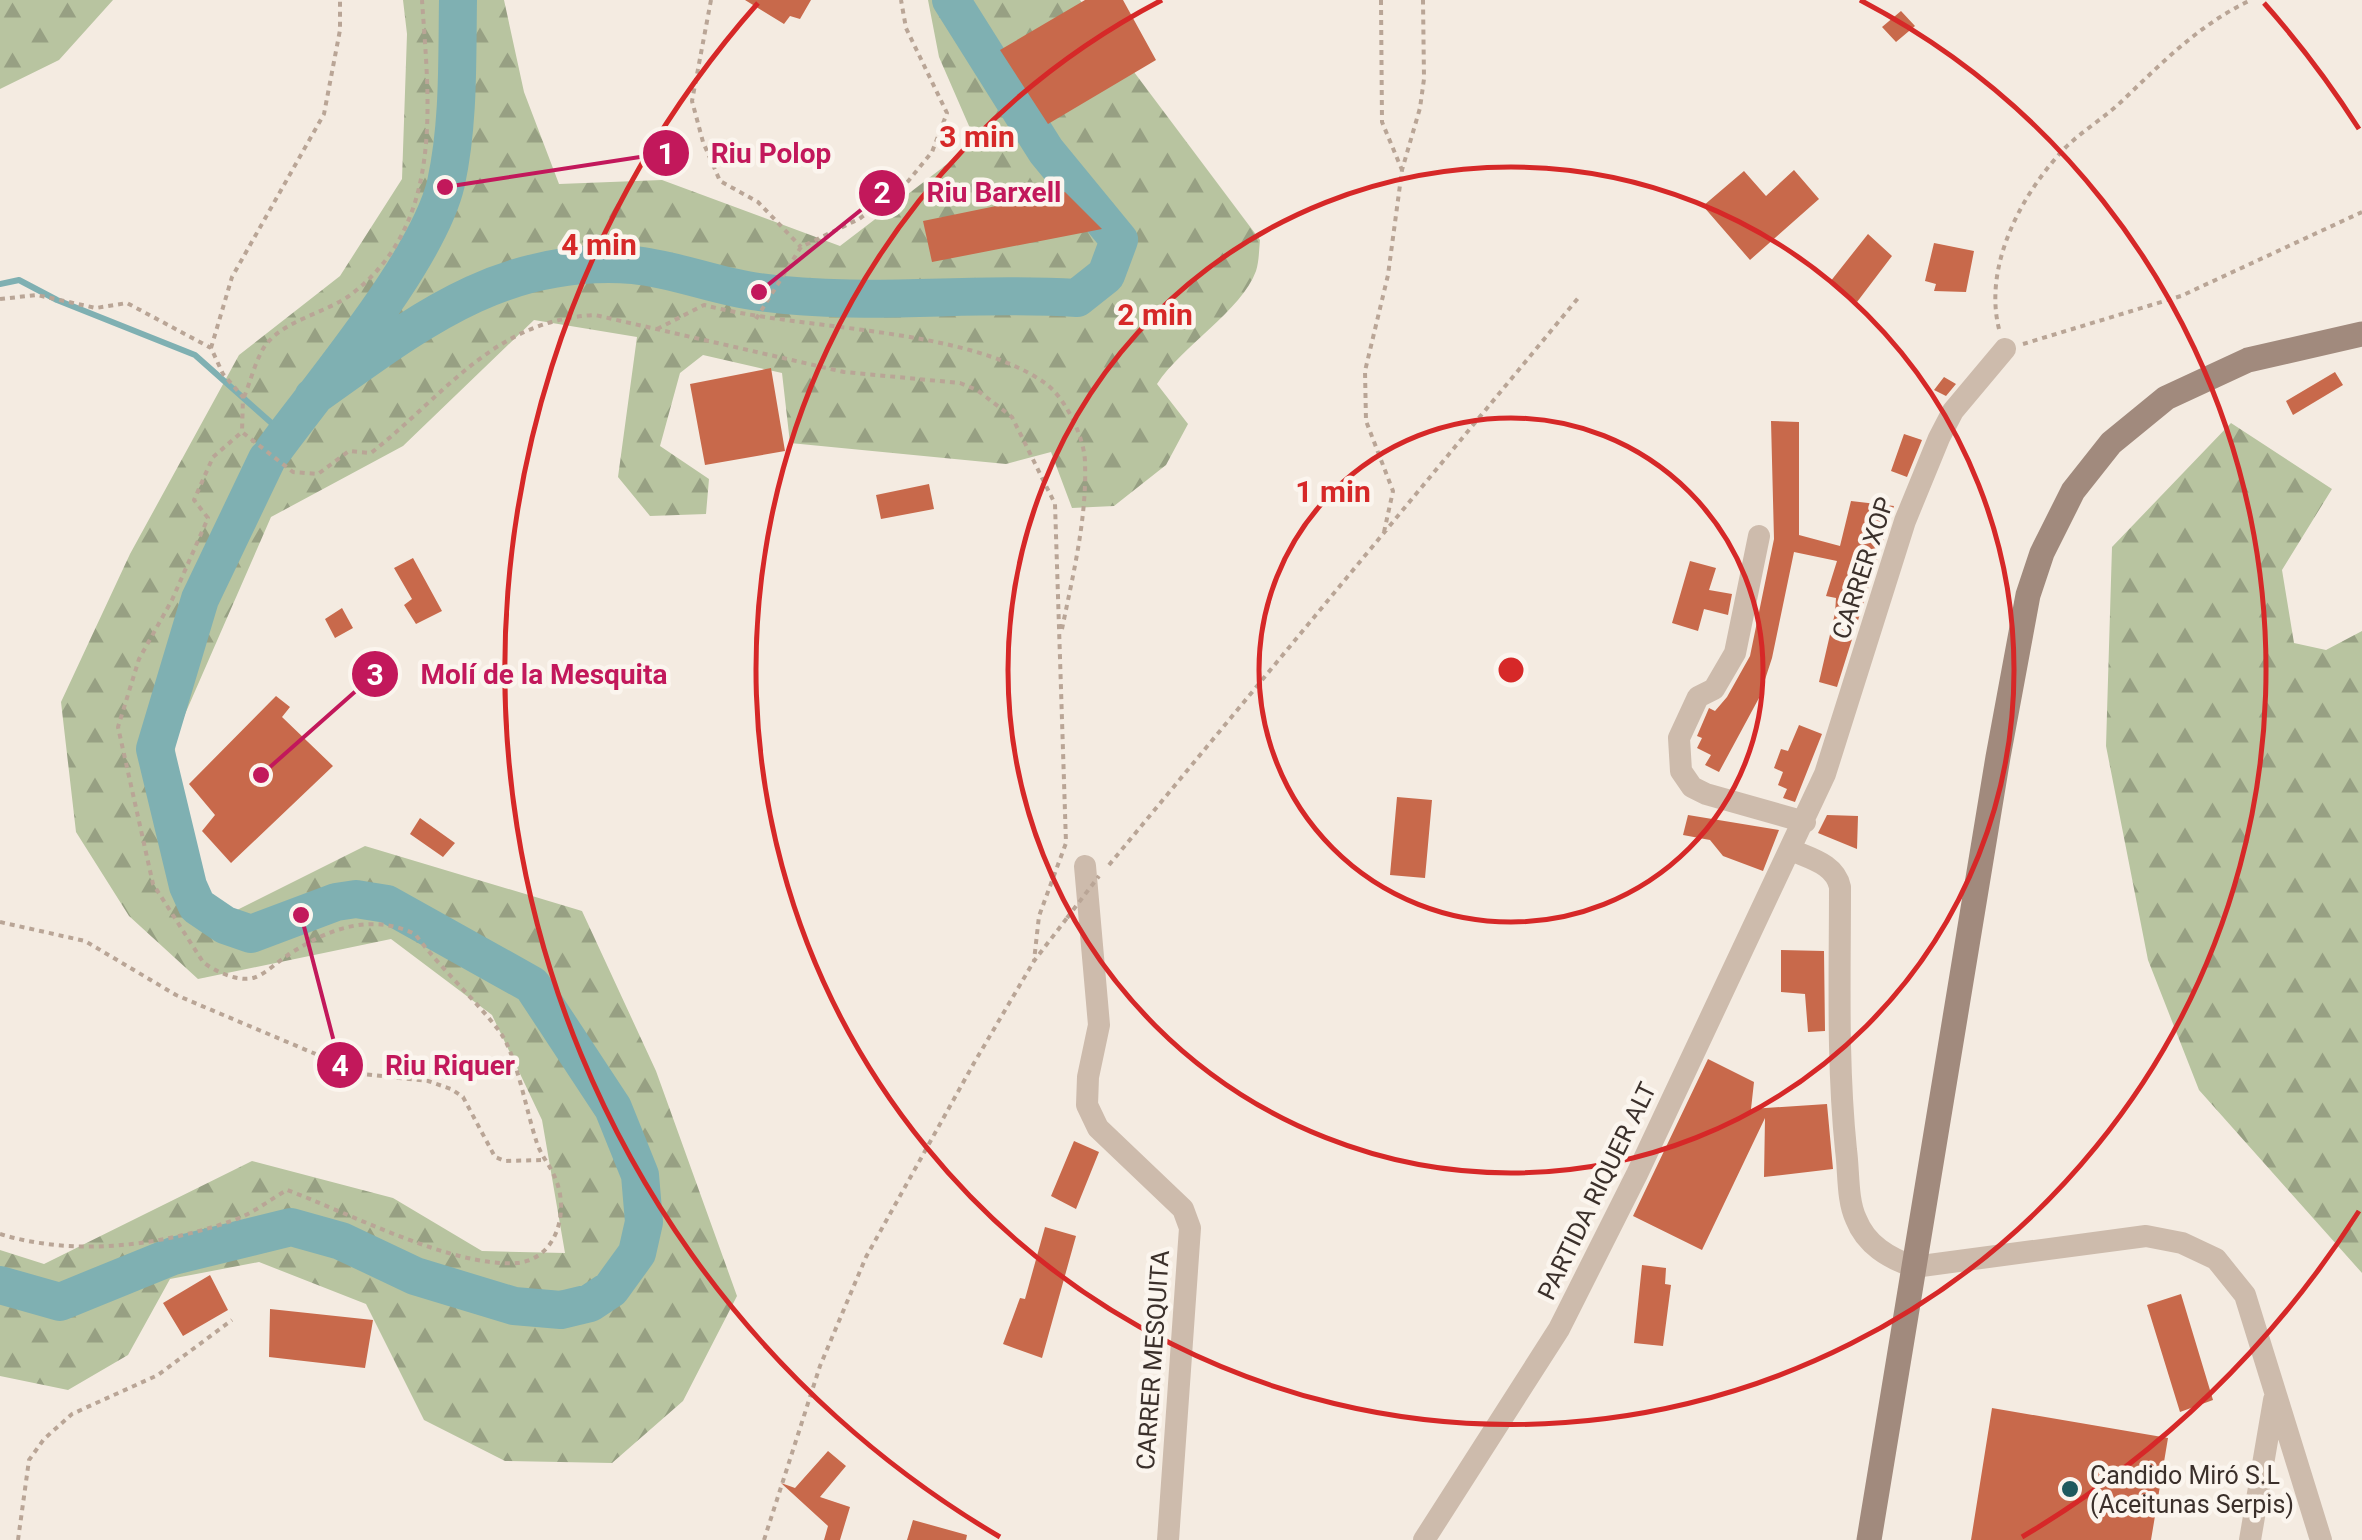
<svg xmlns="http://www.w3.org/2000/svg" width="2362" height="1540" viewBox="0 0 2362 1540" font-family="Roboto,sans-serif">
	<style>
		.forest { fill: url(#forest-firs) }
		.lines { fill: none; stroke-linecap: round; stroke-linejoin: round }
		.stream { stroke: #7fb0b2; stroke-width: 6 }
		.river { stroke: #7fb0b2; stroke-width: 38 }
		.building { fill: #c8694b }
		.path { stroke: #b9a596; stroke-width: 4; stroke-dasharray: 5 5; stroke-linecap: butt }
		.minor { stroke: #cdbbac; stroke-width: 22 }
		.secondary { stroke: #a18a7d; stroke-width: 25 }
		.path-bridge { stroke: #b9a596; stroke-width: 4; stroke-dasharray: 5 5; stroke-linecap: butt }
		.ring { fill: none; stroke: #d62828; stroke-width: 5 }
		.poi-dot { fill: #1f5a5e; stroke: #fbf5ee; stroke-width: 4 }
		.labels { text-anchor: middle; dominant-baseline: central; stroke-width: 9; stroke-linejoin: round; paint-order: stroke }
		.street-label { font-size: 25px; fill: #3b302b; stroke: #fbf5ee }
		.poi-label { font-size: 25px; fill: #3b302b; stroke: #fbf5ee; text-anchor: start }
		.centre { fill: #d62828; stroke: #fbf5ee; stroke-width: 5 }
		.ring-label { font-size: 30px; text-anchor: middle; font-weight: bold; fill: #d62828; stroke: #fbf5ee; stroke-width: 9; stroke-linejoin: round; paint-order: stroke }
		.leader { fill: none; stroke: #c2185b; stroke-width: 4 }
		.callout-dot { fill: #c2185b; stroke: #fbf5ee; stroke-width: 4 }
		.mark-label { font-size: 30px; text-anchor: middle; font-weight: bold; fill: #fff }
		.callout-label { font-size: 28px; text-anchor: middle; font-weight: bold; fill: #c2185b; stroke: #fbf5ee; stroke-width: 9; stroke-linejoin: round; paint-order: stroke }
	</style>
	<defs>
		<pattern id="forest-firs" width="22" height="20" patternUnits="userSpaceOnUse" patternTransform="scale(2.5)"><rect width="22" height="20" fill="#b8c4a0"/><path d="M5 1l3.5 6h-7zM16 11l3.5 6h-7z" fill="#97a083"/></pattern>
	</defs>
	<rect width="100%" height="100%" fill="#f4ebe1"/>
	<path class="forest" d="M 0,0 L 113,0 L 59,60 L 0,89 Z
		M 403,0 L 504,0 L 524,92 L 559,184 L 662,180 L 840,246 L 976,142 L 939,57 L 928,0 L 1080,0 L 1260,240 C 1259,250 1259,262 1256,271 C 1242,310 1181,347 1157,384 L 1188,424 L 1166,465 L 1114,506 L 1072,508 L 1051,452 L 1006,464 L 790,443 L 782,373 L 703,355 L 680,373 L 660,446 L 709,479 L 706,514 L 650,516 L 618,477 L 637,337 L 534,320 L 403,446 L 271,517 L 175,737 L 176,870 L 235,911 L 365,846 L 582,911 L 656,1071 L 737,1296 L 683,1401 L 612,1463 L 505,1461 L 424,1420 L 366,1304 L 259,1262 L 170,1279 L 128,1355 L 68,1390 L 0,1376 L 0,1250 L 44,1264 L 252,1161 L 393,1198 L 482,1251 L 565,1253 L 542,1120 L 492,1015 L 391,939 L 198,979 L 129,916 L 76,832 L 61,702 L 130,554 L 239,355 L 340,276 L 402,179 L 407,34 Z
		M 2231,423 L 2332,489 L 2282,570 L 2294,643 L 2326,650 L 2362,631 L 2362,1273 L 2199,1090 L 2148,960 L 2106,746 L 2112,547 Z"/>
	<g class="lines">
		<path class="stream" d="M 0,284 L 19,280 L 57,300 L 195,355 L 285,435"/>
		<path class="river" d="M 313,397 C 416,324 500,255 633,265 C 676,269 717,287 759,292 C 863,307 972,291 1077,298 L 1106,275 L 1119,240 L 1046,151 L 951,0
			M 273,451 C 322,384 428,260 446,183 C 459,123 457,61 458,0
			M 0,1285 L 60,1302 L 173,1256 L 291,1227 L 341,1241 L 415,1276 L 514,1306 L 561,1310 L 590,1303 L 611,1289 L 637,1253 L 644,1222 L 640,1175 L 613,1108 L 532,985 L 387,904 L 356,899 L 336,902 L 251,934 L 225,925 L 197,906 L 188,886 L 155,749 L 200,599 L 267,459"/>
	</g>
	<path class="building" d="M 745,0 L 811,0 L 800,19 L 790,16 L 784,24 Z
		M 1085,0 L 1123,0 L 1156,60 L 1048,124 L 1000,50 Z
		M 1901,11 L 1915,26 L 1896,42 L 1882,27 Z
		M 1794,170 L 1819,199 L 1750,260 L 1703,206 L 1744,171 L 1766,196 Z
		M 1065,192 L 1102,229 L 932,262 L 923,221 Z
		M 1868,234 L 1892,256 L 1857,302 L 1830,282 Z
		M 1934,243 L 1974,251 L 1966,292 L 1934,291 L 1936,284 L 1925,281 Z
		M 771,368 L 785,451 L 705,465 L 690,384 Z
		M 2335,372 L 2343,385 L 2293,415 L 2286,401 Z
		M 1944,377 L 1956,384 L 1946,396 L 1934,390 Z
		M 1771,421 L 1799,422 L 1799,535 L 1840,546 L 1851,501 L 1894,506 L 1837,687 L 1819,682 L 1835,613 L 1836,598 L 1826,596 L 1837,561 L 1794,552 L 1772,658 L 1759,698 L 1719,772 L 1705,765 L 1711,755 L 1697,748 L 1702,738 L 1697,736 L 1709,708 L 1715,711 L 1727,697 L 1750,656 L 1774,539 Z
		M 1904,434 L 1922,440 L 1907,477 L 1891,471 Z
		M 929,484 L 934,509 L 881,519 L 876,495 Z
		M 413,558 L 442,611 L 416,624 L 404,605 L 412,599 L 394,568 Z
		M 1690,561 L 1716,568 L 1709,590 L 1732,594 L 1728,615 L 1704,609 L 1698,631 L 1672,623 Z
		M 342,608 L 353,628 L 335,638 L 325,619 Z
		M 276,696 L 290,707 L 282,717 L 333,766 L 231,863 L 202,831 L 215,815 L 189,784 Z
		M 1799,725 L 1822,734 L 1795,802 L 1783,798 L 1787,789 L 1778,785 L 1783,772 L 1774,768 L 1781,749 L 1788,751 Z
		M 1397,797 L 1432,800 L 1425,878 L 1390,875 Z
		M 1688,815 L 1779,830 L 1763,871 L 1723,856 L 1710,840 L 1683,835 Z
		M 1827,815 L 1858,816 L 1857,849 L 1818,833 Z
		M 420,818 L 455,843 L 443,857 L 410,834 Z
		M 1781,950 L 1824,951 L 1825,1031 L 1808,1032 L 1805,994 L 1781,992 Z
		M 1708,1059 L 1754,1082 L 1751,1109 L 1827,1104 L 1833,1169 L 1764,1177 L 1765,1118 L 1702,1250 L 1633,1216 Z
		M 1074,1141 L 1099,1152 L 1076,1209 L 1051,1196 Z
		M 1045,1227 L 1076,1236 L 1042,1358 L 1003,1344 L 1020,1298 L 1025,1299 Z
		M 1642,1265 L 1666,1268 L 1665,1284 L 1671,1285 L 1663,1346 L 1634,1343 Z
		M 210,1275 L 228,1310 L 183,1336 L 163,1303 Z
		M 2181,1294 L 2213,1400 L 2180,1412 L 2147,1305 Z
		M 270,1309 L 373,1320 L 365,1368 L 269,1357 Z
		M 1992,1408 L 2168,1438 L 2151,1540 L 1971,1540 Z
		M 828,1451 L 846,1466 L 820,1497 L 850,1507 L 840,1540 L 824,1540 L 828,1526 L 781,1483 L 795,1488 Z
		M 913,1520 L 967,1535 L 966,1540 L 907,1540 Z"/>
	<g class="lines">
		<path class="path" d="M 711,0 L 692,101 L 703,142 L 720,181 L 758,202 L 801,247
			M 1381,0 L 1382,122 L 1402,170
			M 0,299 L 37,295 L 96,308 L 127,303 L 211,348 L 223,374 L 243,397 L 242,432 L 293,472 L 318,474 L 349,451 L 371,453 C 446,394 494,320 595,315 L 844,372 L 960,383 L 977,390 L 1012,417 L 1055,504 L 1066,843 L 1039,916 L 1034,961
			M 756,319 L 801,247 L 859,219 L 905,185 L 932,152 L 947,113 L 906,28 L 901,0
			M 657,329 L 704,305 C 802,331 963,326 1045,383 C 1065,397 1085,438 1085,463 C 1087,518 1073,575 1062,629
			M 1999,329 C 1983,265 2022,193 2065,148 C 2083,130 2106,117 2124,99 C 2165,60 2200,24 2251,0
			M 2023,344 L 2181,296 L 2362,212
			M 211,348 L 232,277 L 324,114 L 340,30 L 340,0
			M 244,397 C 251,381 257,353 269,341 C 288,320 326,312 349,296 C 445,225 429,104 422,0
			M 1384,532 L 1393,491 L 1366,421 L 1365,371 L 1388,275 L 1402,170 L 1420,108 L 1424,79 L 1423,0
			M 1109,865 L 1579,297
			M 0,922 L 85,941 L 176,995 L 363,1074 L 428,1081 L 451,1089 L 463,1097 L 495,1157 L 505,1161 L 541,1160
			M 0,1234 C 75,1257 161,1246 234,1220 C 252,1214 271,1199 287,1190 C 349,1213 454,1268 517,1263 C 557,1259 569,1212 556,1180 C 551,1166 540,1155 536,1140 C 526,1110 517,1056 500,1032 C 474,998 441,969 415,934 C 369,912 325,930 285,957 C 276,963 264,975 253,978 C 238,982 214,971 203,962 L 153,884 L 118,727 L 139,659 L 172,600 L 208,518 L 194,500 L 213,457 L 242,432
			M 18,1540 L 29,1460 L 44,1439 L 72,1414 L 158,1375 L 232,1320
			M 764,1540 L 820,1366 L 866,1257 L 974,1063 L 1034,961 L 1067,918"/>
		<path class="minor" d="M 1759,536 L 1735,653 L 1714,689 L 1698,697 L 1679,738 L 1681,771 L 1692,787 L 1706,794 L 1805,822
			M 1791,850 C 1811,859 1835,864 1840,887 C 1840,976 1837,1062 1846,1150 C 1849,1172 1847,1200 1856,1219 C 1866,1245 1889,1258 1914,1267 L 2146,1236 L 2182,1243 L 2216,1259 L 2245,1295 L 2321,1540
			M 1085,866 L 1099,1025 L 1088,1077 L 1087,1105 L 1098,1128 L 1183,1209 L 1190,1228 L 1168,1540
			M 1424,1540 L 1559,1329 L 1637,1174 L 1825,774 L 1905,521 L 1939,438 L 1953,411 L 2005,349
			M 2250,1540 L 2274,1400"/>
		<path class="secondary" d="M 1869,1540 L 1998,757 L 2028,595 L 2042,553 L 2073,491 L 2111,443 L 2166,398 L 2248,360 L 2362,334"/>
		<path class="path-bridge" d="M 1067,918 L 1099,876"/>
	</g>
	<g class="ring">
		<circle cx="1511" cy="670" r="252"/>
		<circle cx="1511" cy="670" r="503"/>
		<path d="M1860 0A755 755 0 1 1 1162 0"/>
		<path d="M2359 1211A1006 1006 0 0 1 2022 1537M1000 1537A1006 1006 0 0 1 758 3M2264 3A1006 1006 0 0 1 2359 129"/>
	</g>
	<circle class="poi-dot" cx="2070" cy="1489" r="10"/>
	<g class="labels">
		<g class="street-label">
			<text transform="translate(1863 568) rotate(-72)">CARRER XOP</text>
			<text transform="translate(1597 1191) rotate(-64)">PARTIDA RIQUER ALT</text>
			<text transform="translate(1153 1360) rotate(-86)">CARRER MESQUITA</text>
		</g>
		<g class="poi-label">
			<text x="2090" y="1475">Candido Miró S.L<tspan x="2090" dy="29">(Aceitunas Serpis)</tspan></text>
		</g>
	</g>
	<circle cx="1511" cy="670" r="15" class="centre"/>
	<g class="ring-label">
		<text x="977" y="147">3 min</text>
		<text x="599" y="255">4 min</text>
		<text x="1155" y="325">2 min</text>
		<text x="1333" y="502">1 min</text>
	</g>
	<path class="leader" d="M445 187L666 153M759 292L882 193M261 775L375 674M301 915L340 1065"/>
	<g class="callout-dot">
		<circle cx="445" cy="187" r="10"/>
		<circle cx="759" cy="292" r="10"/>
		<circle cx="261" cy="775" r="10"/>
		<circle cx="301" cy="915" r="10"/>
		<circle cx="666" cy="153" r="25"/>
		<circle cx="882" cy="193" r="25"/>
		<circle cx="375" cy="674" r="25"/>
		<circle cx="340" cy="1065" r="25"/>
	</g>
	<g class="mark-label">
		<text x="666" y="164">1</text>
		<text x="882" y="203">2</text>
		<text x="375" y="685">3</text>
		<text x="340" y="1076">4</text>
	</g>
	<g class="callout-label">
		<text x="771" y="163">Riu Polop</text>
		<text x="994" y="202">Riu Barxell</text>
		<text x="544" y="684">Molí de la Mesquita</text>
		<text x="450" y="1075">Riu Riquer</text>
	</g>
</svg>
